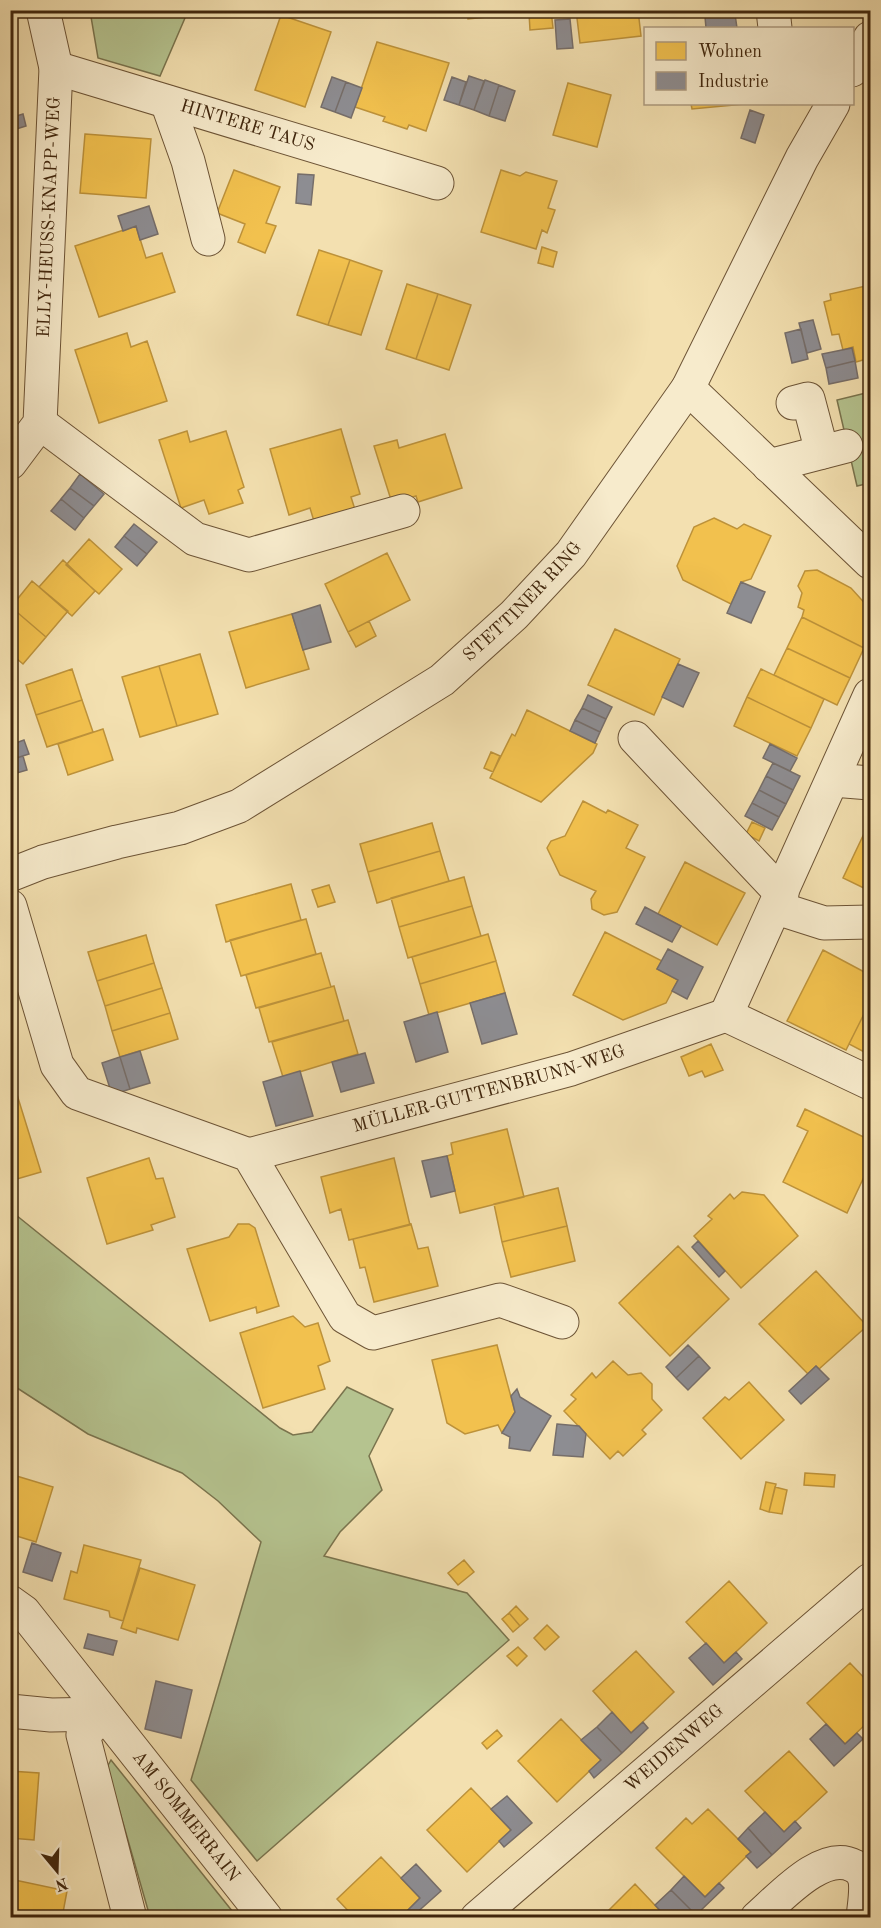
<svg xmlns="http://www.w3.org/2000/svg" width="881" height="1928" viewBox="0 0 881 1928" font-family="'Old Standard TT',serif">
	<style>
		.green { fill: #b5c38f; stroke: #7a744e; stroke-width: 1.5 }
		.homes { fill: #f2c14e; stroke: #bd923a; stroke-width: 1.5 }
		.industry { fill: #8d8d92; stroke: #766e6a; stroke-width: 1.5 }
		.lines { fill: none; stroke-linecap: round; stroke-linejoin: round }
		.minor-casing { stroke: #6d5436; stroke-width: 35 }
		.minor { stroke: #f7ebcc; stroke-width: 33 }
		.labels { text-anchor: middle; dominant-baseline: central; stroke-width: 6; stroke-linejoin: round; paint-order: stroke }
		.street-label { font-size: 18px; fill: #40260d; stroke: #f7ebcc }
	</style>
	<rect width="100%" height="100%" fill="#f3e0b0"/>
	<filter id="stains"><feTurbulence type="fractalNoise" baseFrequency=".00333" numOctaves="4"/><feColorMatrix values="0 0 0 0 .2 0 0 0 0 .09 0 0 0 0 .02 0 0 0 .5 -.17"/></filter>
	<radialGradient id="worn" r=".72"><stop offset=".6" stop-color="#630" stop-opacity="0"/><stop offset="1" stop-color="#630" stop-opacity=".3"/></radialGradient>
	<path class="green" d="M 90,11 L 90,10 L 188,11 L 160,76 L 98,58 Z
		M 870,392 L 870,483 L 857,486 L 837,400 Z
		M 11,1211 L 280,1428 L 293,1435 L 312,1432 L 347,1387 L 393,1409 L 369,1456 L 382,1490 L 340,1532 L 324,1556 L 467,1593 L 509,1640 L 257,1861 L 191,1780 L 261,1542 L 218,1501 L 182,1473 L 88,1434 L 11,1384 Z
		M 111,1760 L 237,1917 L 150,1917 L 107,1767 Z"/>
	<path class="homes" d="M 467,10 L 551,10 L 553,28 L 530,30 L 529,13 L 468,19 Z
		M 576,10 L 638,10 L 641,36 L 580,43 Z
		M 281,15 L 331,32 L 305,107 L 255,90 Z
		M 377,42 L 449,63 L 426,131 L 409,125 L 407,129 L 383,121 L 385,117 L 355,107 Z
		M 568,83 L 611,95 L 597,147 L 553,135 Z
		M 691,104 L 745,104 L 692,109 Z
		M 85,134 L 151,139 L 146,198 L 80,193 Z
		M 234,170 L 280,187 L 266,223 L 276,226 L 265,253 L 238,242 L 245,224 L 217,213 Z
		M 501,170 L 520,176 L 526,172 L 557,181 L 548,208 L 555,210 L 547,233 L 542,230 L 536,249 L 481,232 Z
		M 136,226 L 146,258 L 162,253 L 175,292 L 99,317 L 75,246 Z
		M 542,247 L 557,252 L 553,267 L 538,263 Z
		M 319,250 L 350,260 L 328,325 L 297,315 Z
		M 350,260 L 382,271 L 361,335 L 328,325 Z
		M 870,278 L 870,358 L 856,362 L 853,347 L 843,350 L 839,334 L 832,335 L 824,302 L 831,300 L 830,294 L 866,286 L 865,279 Z
		M 407,284 L 438,294 L 416,359 L 386,349 Z
		M 438,294 L 471,305 L 449,370 L 416,359 Z
		M 127,333 L 131,347 L 147,341 L 167,401 L 99,423 L 75,350 Z
		M 341,429 L 360,494 L 351,497 L 358,519 L 317,531 L 310,508 L 289,515 L 270,449 Z
		M 187,431 L 190,442 L 226,431 L 244,487 L 238,490 L 243,503 L 209,514 L 204,500 L 181,508 L 159,440 Z
		M 445,434 L 462,488 L 418,502 L 416,496 L 392,503 L 374,446 L 397,440 L 399,448 Z
		M 714,518 L 737,529 L 744,524 L 771,536 L 751,579 L 741,582 L 731,604 L 683,580 L 677,566 L 694,527 Z
		M 89,539 L 122,569 L 99,594 L 66,565 Z
		M 387,553 L 410,600 L 348,632 L 325,584 Z
		M 63,560 L 95,591 L 72,616 L 39,587 Z
		M 817,570 L 851,588 L 870,609 L 870,635 L 864,648 L 802,617 L 804,610 L 798,607 L 802,593 L 798,586 L 805,571 Z
		M 32,581 L 68,611 L 46,637 L 11,607 Z
		M 11,607 L 46,637 L 23,664 L 10,653 Z
		M 292,614 L 309,669 L 246,688 L 229,632 Z
		M 802,617 L 864,648 L 850,678 L 787,648 Z
		M 369,621 L 376,636 L 356,647 L 348,632 Z
		M 615,629 L 680,659 L 654,715 L 588,685 Z
		M 787,648 L 850,678 L 837,705 L 774,675 Z
		M 200,654 L 218,714 L 177,726 L 159,666 Z
		M 159,666 L 177,726 L 140,737 L 122,677 Z
		M 72,669 L 82,700 L 36,715 L 26,685 Z
		M 761,669 L 824,699 L 811,728 L 747,697 Z
		M 747,697 L 811,728 L 797,756 L 734,726 Z
		M 82,700 L 93,732 L 47,747 L 36,715 Z
		M 527,710 L 597,744 L 593,753 L 541,802 L 490,778 L 512,734 L 515,736 Z
		M 103,729 L 113,760 L 68,775 L 58,744 Z
		M 491,752 L 500,756 L 493,772 L 484,768 Z
		M 583,801 L 606,813 L 608,810 L 638,825 L 626,848 L 645,857 L 617,912 L 604,915 L 592,909 L 591,899 L 596,891 L 560,875 L 547,848 L 551,841 L 565,836 Z
		M 870,821 L 870,891 L 843,878 Z
		M 752,822 L 765,828 L 759,841 L 746,834 Z
		M 432,823 L 440,851 L 368,872 L 360,844 Z
		M 440,851 L 449,881 L 377,903 L 368,872 Z
		M 685,862 L 745,893 L 717,945 L 658,914 Z
		M 464,877 L 472,906 L 399,927 L 391,898 Z
		M 291,884 L 301,920 L 226,942 L 216,905 Z
		M 329,885 L 335,902 L 318,907 L 312,890 Z
		M 472,906 L 481,936 L 408,958 L 399,927 Z
		M 306,919 L 316,954 L 241,976 L 230,940 Z
		M 605,932 L 662,961 L 657,969 L 678,980 L 666,1003 L 623,1020 L 573,995 Z
		M 488,934 L 496,961 L 420,984 L 412,957 Z
		M 146,935 L 154,963 L 97,981 L 88,952 Z
		M 823,950 L 870,975 L 870,1002 L 846,1050 L 787,1021 Z
		M 321,953 L 331,987 L 256,1008 L 246,975 Z
		M 496,961 L 505,993 L 429,1015 L 420,984 Z
		M 154,963 L 162,988 L 105,1006 L 97,981 Z
		M 334,986 L 344,1021 L 269,1042 L 259,1008 Z
		M 162,988 L 170,1013 L 112,1031 L 105,1006 Z
		M 870,1002 L 870,1055 L 849,1044 Z
		M 170,1013 L 178,1039 L 120,1057 L 112,1031 Z
		M 348,1020 L 358,1054 L 283,1077 L 272,1042 Z
		M 711,1044 L 723,1070 L 705,1077 L 702,1071 L 689,1076 L 681,1057 Z
		M 10,1072 L 41,1172 L 10,1181 Z
		M 805,1109 L 870,1140 L 870,1152 L 866,1162 L 870,1164 L 847,1213 L 783,1182 L 808,1131 L 797,1126 Z
		M 507,1129 L 524,1197 L 460,1213 L 447,1156 L 453,1154 L 451,1143 Z
		M 149,1158 L 156,1179 L 163,1178 L 175,1217 L 151,1225 L 153,1230 L 107,1244 L 87,1178 Z
		M 394,1158 L 410,1225 L 349,1240 L 341,1209 L 330,1213 L 321,1177 Z
		M 558,1188 L 567,1226 L 502,1242 L 494,1204 Z
		M 742,1192 L 764,1195 L 798,1236 L 741,1288 L 694,1236 L 712,1219 L 708,1216 L 730,1194 L 734,1199 Z
		M 238,1224 L 249,1224 L 255,1228 L 279,1306 L 257,1313 L 256,1307 L 210,1321 L 187,1249 L 229,1237 Z
		M 411,1224 L 418,1249 L 428,1247 L 438,1286 L 374,1302 L 365,1267 L 360,1268 L 353,1239 Z
		M 567,1226 L 575,1261 L 511,1277 L 502,1242 Z
		M 678,1246 L 729,1299 L 670,1356 L 619,1303 Z
		M 816,1271 L 867,1326 L 819,1369 L 816,1366 L 808,1374 L 759,1324 Z
		M 293,1316 L 305,1327 L 318,1323 L 330,1361 L 318,1366 L 325,1389 L 263,1408 L 240,1333 Z
		M 497,1345 L 515,1412 L 502,1433 L 498,1425 L 465,1434 L 447,1423 L 432,1360 Z
		M 613,1361 L 628,1375 L 641,1373 L 652,1384 L 652,1399 L 662,1410 L 642,1430 L 646,1434 L 623,1456 L 618,1451 L 610,1459 L 564,1411 L 576,1399 L 571,1395 L 592,1373 L 596,1378 Z
		M 749,1382 L 784,1420 L 741,1459 L 703,1418 L 725,1397 L 729,1400 Z
		M 805,1473 L 835,1475 L 834,1487 L 804,1485 Z
		M 10,1474 L 53,1487 L 36,1542 L 10,1534 Z
		M 766,1482 L 776,1484 L 769,1512 L 760,1509 Z
		M 775,1487 L 787,1490 L 782,1514 L 769,1512 Z
		M 84,1545 L 141,1560 L 123,1621 L 110,1617 L 109,1611 L 64,1599 L 71,1571 L 77,1573 Z
		M 464,1560 L 474,1572 L 458,1585 L 448,1573 Z
		M 140,1568 L 195,1585 L 178,1640 L 137,1628 L 136,1633 L 121,1628 Z
		M 729,1581 L 767,1623 L 724,1663 L 686,1622 Z
		M 516,1606 L 528,1619 L 520,1626 L 509,1613 Z
		M 509,1613 L 520,1626 L 513,1632 L 502,1619 Z
		M 547,1625 L 559,1637 L 545,1650 L 534,1638 Z
		M 518,1647 L 527,1656 L 517,1666 L 507,1656 Z
		M 636,1651 L 674,1692 L 631,1733 L 593,1691 Z
		M 850,1663 L 870,1684 L 870,1720 L 845,1744 L 807,1703 Z
		M 561,1719 L 601,1760 L 557,1802 L 518,1761 Z
		M 497,1730 L 502,1736 L 487,1749 L 482,1743 Z
		M 789,1751 L 827,1792 L 784,1832 L 745,1791 Z
		M 10,1771 L 39,1773 L 34,1840 L 10,1838 Z
		M 471,1788 L 511,1830 L 467,1872 L 427,1830 Z
		M 708,1809 L 751,1852 L 705,1897 L 656,1848 L 686,1818 L 692,1824 Z
		M 381,1857 L 420,1898 L 400,1918 L 355,1918 L 337,1899 Z
		M 10,1879 L 67,1891 L 62,1918 L 10,1918 Z
		M 635,1884 L 667,1918 L 601,1918 Z"/>
	<path class="industry" d="M 704,10 L 735,10 L 735,14 L 705,17 Z
		M 735,14 L 737,28 L 706,28 L 705,17 Z
		M 570,19 L 573,48 L 557,49 L 555,20 Z
		M 469,76 L 484,81 L 474,110 L 459,105 Z
		M 332,77 L 346,82 L 335,112 L 321,107 Z
		M 452,77 L 466,82 L 459,105 L 444,100 Z
		M 485,80 L 499,85 L 489,116 L 474,110 Z
		M 346,82 L 362,88 L 351,118 L 335,112 Z
		M 499,85 L 515,91 L 505,121 L 489,116 Z
		M 750,110 L 764,115 L 755,143 L 741,138 Z
		M 23,114 L 26,126 L 13,130 L 10,118 Z
		M 298,174 L 314,175 L 311,205 L 296,203 Z
		M 149,206 L 158,234 L 140,240 L 136,226 L 123,231 L 118,216 Z
		M 813,320 L 821,349 L 807,353 L 799,323 Z
		M 801,329 L 808,359 L 792,363 L 785,333 Z
		M 852,348 L 855,361 L 826,368 L 822,354 Z
		M 855,361 L 858,378 L 829,384 L 826,368 Z
		M 80,474 L 104,494 L 94,506 L 70,488 Z
		M 70,488 L 94,506 L 84,518 L 61,499 Z
		M 61,499 L 84,518 L 75,530 L 51,511 Z
		M 134,524 L 157,542 L 147,554 L 124,536 Z
		M 124,536 L 147,554 L 137,566 L 115,547 Z
		M 741,582 L 765,592 L 751,623 L 727,613 Z
		M 320,605 L 331,642 L 303,650 L 292,614 Z
		M 678,664 L 699,673 L 683,707 L 662,697 Z
		M 588,695 L 612,707 L 606,719 L 582,708 Z
		M 582,708 L 606,719 L 600,732 L 575,720 Z
		M 575,720 L 600,732 L 595,743 L 570,731 Z
		M 24,740 L 29,754 L 10,760 L 10,745 Z
		M 770,744 L 797,758 L 790,771 L 763,758 Z
		M 23,756 L 27,770 L 10,775 L 10,760 Z
		M 773,763 L 800,776 L 793,790 L 766,776 Z
		M 766,776 L 793,790 L 786,804 L 759,790 Z
		M 759,790 L 786,804 L 779,817 L 752,803 Z
		M 752,803 L 779,817 L 772,830 L 745,816 Z
		M 645,907 L 681,926 L 672,942 L 636,924 Z
		M 668,949 L 703,967 L 687,999 L 672,991 L 678,980 L 657,969 Z
		M 505,993 L 517,1034 L 482,1044 L 470,1003 Z
		M 437,1012 L 448,1052 L 416,1062 L 404,1022 Z
		M 140,1051 L 150,1083 L 130,1089 L 120,1057 Z
		M 365,1053 L 374,1083 L 341,1092 L 332,1062 Z
		M 120,1057 L 130,1089 L 112,1095 L 102,1063 Z
		M 300,1071 L 313,1116 L 276,1126 L 263,1082 Z
		M 447,1156 L 455,1191 L 431,1197 L 422,1161 Z
		M 698,1241 L 725,1271 L 719,1277 L 692,1247 Z
		M 688,1345 L 699,1356 L 676,1378 L 666,1367 Z
		M 699,1356 L 710,1368 L 688,1390 L 676,1378 Z
		M 816,1366 L 829,1379 L 801,1404 L 789,1391 Z
		M 517,1389 L 520,1397 L 551,1416 L 530,1451 L 509,1448 L 510,1437 L 502,1433 L 515,1412 L 511,1396 Z
		M 557,1424 L 579,1426 L 586,1434 L 583,1457 L 553,1455 Z
		M 32,1543 L 61,1553 L 52,1581 L 23,1572 Z
		M 88,1634 L 117,1641 L 113,1655 L 84,1648 Z
		M 706,1643 L 724,1663 L 736,1652 L 742,1659 L 713,1685 L 689,1658 Z
		M 156,1681 L 192,1690 L 181,1738 L 145,1729 Z
		M 612,1712 L 631,1733 L 643,1722 L 648,1728 L 622,1753 L 597,1727 Z
		M 826,1724 L 845,1744 L 857,1733 L 863,1739 L 834,1766 L 810,1739 Z
		M 597,1727 L 622,1753 L 594,1778 L 589,1771 L 601,1760 L 581,1740 Z
		M 507,1796 L 532,1823 L 504,1847 L 499,1841 L 511,1830 L 491,1809 Z
		M 765,1812 L 784,1832 L 795,1821 L 801,1828 L 772,1855 L 748,1828 Z
		M 748,1828 L 772,1855 L 757,1868 L 746,1856 L 751,1852 L 738,1839 Z
		M 416,1864 L 441,1891 L 414,1915 L 408,1910 L 420,1898 L 401,1878 Z
		M 684,1876 L 705,1897 L 719,1883 L 724,1888 L 696,1915 L 671,1890 Z
		M 671,1890 L 696,1915 L 694,1918 L 667,1918 L 655,1905 Z"/>
	<g class="lines">
		<g class="minor-casing">
			<g id="minor">
				<path d="M 773,10 L 775,28"/>
				<path id="s1" d="M 56,68 L 437,183"/>
				<path d="M 852,70 L 870,38"/>
				<path d="M 167,102 L 188,161 L 208,239"/>
				<path d="M 688,388 L 870,562"/>
				<path d="M 793,403 L 808,399 L 822,452"/>
				<path d="M 40,423 L 195,539 L 249,555 L 403,511"/>
				<path id="s2" d="M 10,463 L 40,423 L 56,68 L 43,10"/>
				<path d="M 769,466 L 846,446"/>
				<path d="M 870,695 L 726,1015 L 870,1083"/>
				<path d="M 635,738 L 782,894"/>
				<path d="M 833,780 L 870,783"/>
				<path id="s3" d="M 10,875 L 43,862 L 117,842 L 180,828 L 239,806 L 442,680 L 514,615 L 571,554 L 688,388 L 802,158 L 833,104"/>
				<path d="M 10,906 L 57,1065 L 77,1093 L 249,1155 L 345,1317 L 373,1333 L 500,1300 L 562,1322"/>
				<path d="M 777,908 L 824,923 L 870,922"/>
				<path id="s4" d="M 249,1155 L 571,1069 L 726,1015"/>
				<path id="s5" d="M 10,1602 L 24,1612 L 266,1918"/>
				<path d="M 10,1711 L 51,1715 L 104,1714"/>
				<path d="M 104,1714 L 83,1735 L 130,1918"/>
				<path id="s6" d="M 477,1918 L 870,1580"/>
				<path d="M 757,1918 C 780,1898 823,1849 854,1866 C 860,1869 863,1873 865,1880 C 867,1891 864,1906 863,1918"/>
			</g>
		</g>
		<use href="#minor" class="minor"/>
	</g>
	<g class="labels">
		<g class="street-label">
			<text stroke="none"><textPath href="#s1" startOffset="200">HINTERE TAUS</textPath></text>
			<text stroke="none"><textPath href="#s2" startOffset="256">ELLY-HEUSS-KNAPP-WEG</textPath></text>
			<text stroke="none"><textPath href="#s3" startOffset="591">STETTINER RING</textPath></text>
			<text stroke="none"><textPath href="#s4" startOffset="249">MÜLLER-GUTTENBRUNN-WEG</textPath></text>
			<text stroke="none"><textPath href="#s6" startOffset="260">WEIDENWEG</textPath></text>
			<text stroke="none"><textPath href="#s5" startOffset="278">AM SOMMERRAIN</textPath></text>
		</g>
	</g>
	<rect width="881" height="1928" fill="none" stroke="#f3e0b0" stroke-width="36"/>
	<rect x="12" y="12" width="857" height="1904" fill="none" stroke="#40260d" stroke-width="3"/>
	<rect x="18" y="18" width="845" height="1892" fill="none" stroke="#40260d" stroke-width="1.5"/>
	<rect x="644" y="27" width="210" height="78" fill="#f7ebcc" stroke="#ae9c80" stroke-width="1.5"/>
	<rect x="656" y="42" width="30" height="18" fill="#f2c14e" stroke="#ae9c80" stroke-width="1.5"/>
	<text x="698" y="57" font-size="18" fill="#40260d">Wohnen</text>
	<rect x="656" y="72" width="30" height="18" fill="#8d8d92" stroke="#ae9c80" stroke-width="1.5"/>
	<text x="698" y="87" font-size="18" fill="#40260d">Industrie</text>
	<g transform="translate(57 1871) rotate(161)" stroke="#f7ebcc" stroke-width="4.5" paint-order="stroke">
	<path d="M0-4.5L10 22L0 15L-10 22Z" fill="#40260d"/>
	<text y="-9" font-size="16" font-weight="bold" text-anchor="middle" fill="#40260d">N</text>
	</g>
	<rect width="100%" height="100%" filter="url(#stains)"/>
	<rect width="100%" height="100%" fill="url(#worn)"/>
</svg>
